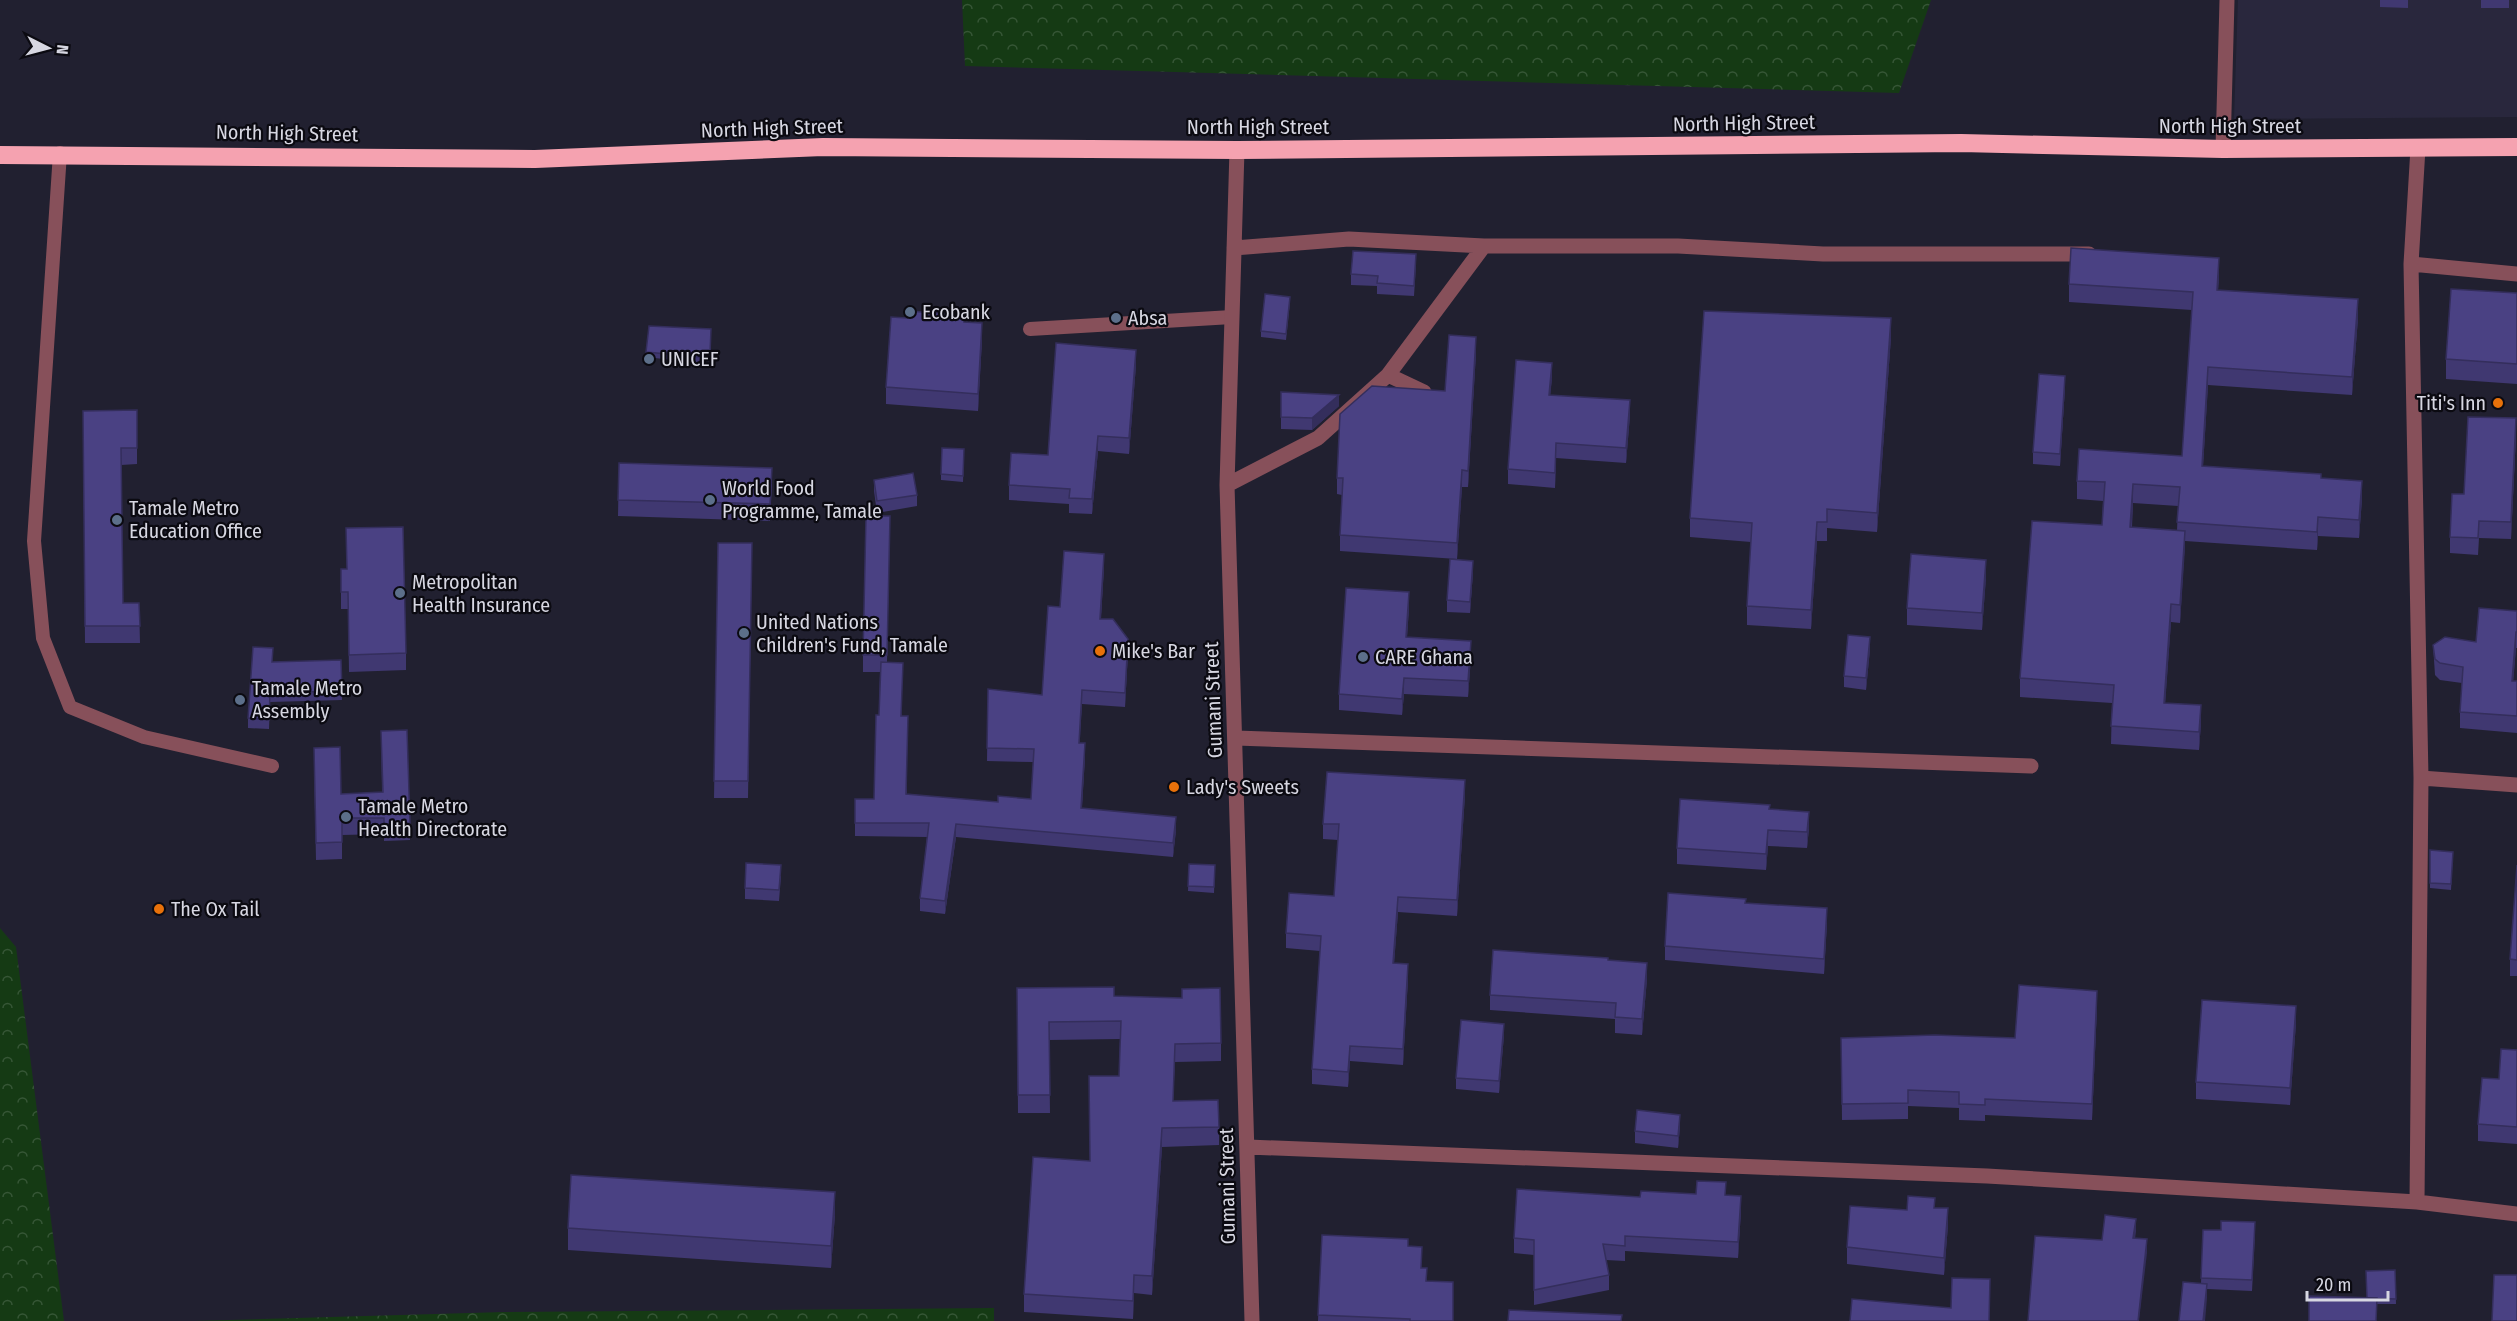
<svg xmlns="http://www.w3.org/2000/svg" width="2517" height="1321" viewBox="0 0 2517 1321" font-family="'Fira Sans Condensed',sans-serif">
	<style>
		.built { fill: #29273d }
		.forest { fill: url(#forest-crowns) }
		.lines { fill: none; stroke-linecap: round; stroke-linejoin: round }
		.lane { stroke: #87505a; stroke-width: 14 }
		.street { stroke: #87505a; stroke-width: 15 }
		.highway { stroke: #f5a2b0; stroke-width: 18 }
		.wall { fill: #403871; fill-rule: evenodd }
		.shaded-wall { fill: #342e5c }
		.building { fill: #4a4183; stroke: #342e5c; stroke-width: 1.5 }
		.service-dot { fill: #5c6f8a; stroke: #0b0a11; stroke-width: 2 }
		.food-dot { fill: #e8710a; stroke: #0b0a11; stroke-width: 2 }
		.labels { text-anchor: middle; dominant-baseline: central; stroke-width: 4.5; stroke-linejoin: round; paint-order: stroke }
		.street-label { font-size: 20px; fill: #d7d7e2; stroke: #0b0a11 }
		.poi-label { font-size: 20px; fill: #d7d7e2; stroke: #0b0a11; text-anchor: start }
	</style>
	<defs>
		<pattern id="forest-crowns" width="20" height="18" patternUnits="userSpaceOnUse" patternTransform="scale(1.5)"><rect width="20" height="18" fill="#153a14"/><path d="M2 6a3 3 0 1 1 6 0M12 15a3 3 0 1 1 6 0" fill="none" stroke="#365636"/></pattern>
	</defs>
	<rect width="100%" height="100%" fill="#212030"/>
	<path class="built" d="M 2238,0 L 2517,0 L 2517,117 L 2234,119 Z"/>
	<path class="forest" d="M 962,0 L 1931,0 L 1899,93 L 965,66 Z
		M 0,928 L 16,947 L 64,1321 L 0,1321 Z
		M 994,1308 L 994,1321 L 194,1321 L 504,1312 Z"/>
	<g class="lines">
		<path class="lane" d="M 60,153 L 34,541 L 43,638 L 70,707 L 144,737 L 272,766
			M 1030,329 L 1232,317"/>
		<path class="street" d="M 2223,149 L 2227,0
			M 1237,150 L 1227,485 L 1252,1321
			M 1234,248 L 1349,239 L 1484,246
			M 2411,264 L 2517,274
			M 1388,375 L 1424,392
			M 1227,485 L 1318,438 L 1388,375 L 1484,246 L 1678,246 L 1823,254 L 2089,254
			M 1236,738 L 2031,766
			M 2421,778 L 2517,785
			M 1248,1147 L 1987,1176 L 2417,1202 L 2517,1214
			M 2417,1202 L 2421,778 L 2411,264 L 2418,148"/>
		<path class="highway" d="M 0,155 L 535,159 L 823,147 L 1237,150 L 1961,143 L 2223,149 L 2517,147"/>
	</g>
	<path class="wall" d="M 2380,0 L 2408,0 L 2408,8 L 2380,7 Z
		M 2481,0 L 2509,0 L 2509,8 L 2481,8 Z
		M 1416,264 L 1414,296 L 1377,294 L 1377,286 L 1351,285 L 1351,274 Z
		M 2219,276 L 2218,290 L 2358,318 L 2352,395 L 2208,385 L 2203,466 L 2321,478 L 2362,499 L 2359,538 L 2318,536 L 2317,550 L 2185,541 L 2180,623 L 2171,622 L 2165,703 L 2201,723 L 2199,750 L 2111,744 L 2112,703 L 2020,697 L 2020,678 L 2102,525 L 2103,501 L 2077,499 L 2077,481 L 2182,456 L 2192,310 L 2069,302 L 2069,284 ZM 2133,503 L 2178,506 L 2177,531 L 2132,527 Z
		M 2517,293 L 2517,384 L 2446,379 L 2446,359 Z
		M 1290,302 L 1286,340 L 1261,337 L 1261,331 Z
		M 965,322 L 982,340 L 978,411 L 886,404 L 886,387 Z
		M 711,335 L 710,360 L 700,359 L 699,363 L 646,357 L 646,352 Z
		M 1891,337 L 1877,532 L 1827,528 L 1827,541 L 1817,541 L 1811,629 L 1747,625 L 1747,606 L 1751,542 L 1690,537 L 1690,518 Z
		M 1476,353 L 1468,487 L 1462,487 L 1457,559 L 1340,551 L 1340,535 L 1342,495 L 1337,494 L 1337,478 L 1445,391 Z
		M 1136,365 L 1129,454 L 1098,451 L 1092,514 L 1069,513 L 1069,504 L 1009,500 L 1009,485 L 1048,455 Z
		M 1552,378 L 1550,395 L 1630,415 L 1626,463 L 1556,458 L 1555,488 L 1508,484 L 1508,469 Z
		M 2065,387 L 2060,466 L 2033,464 L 2033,452 Z
		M 1281,392 L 1339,406 L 1312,430 L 1281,429 Z
		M 137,410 L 137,464 L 121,465 L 123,603 L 139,603 L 140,643 L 85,643 L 83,411 Z
		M 2516,435 L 2511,539 L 2479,538 L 2478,555 L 2450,553 L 2450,537 L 2464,494 Z
		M 964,455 L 963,482 L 941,480 L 941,474 Z
		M 619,463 L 772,484 L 770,521 L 618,516 Z
		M 874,480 L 917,495 L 917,506 L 877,513 L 874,491 Z
		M 890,516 L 887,662 L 902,716 L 907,794 L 998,802 L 1031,799 L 1033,762 L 987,761 L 988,689 L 1042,695 L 1060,607 L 1104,567 L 1101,619 L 1128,652 L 1125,707 L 1082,704 L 1079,743 L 1085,757 L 1082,808 L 1176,830 L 1173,857 L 956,837 L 945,914 L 920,911 L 920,898 L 927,837 L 855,836 L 855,799 L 874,799 L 879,715 L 880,672 L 863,672 L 863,655 Z
		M 346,528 L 406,653 L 406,670 L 349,672 L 348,609 L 341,609 L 341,569 L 347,569 Z
		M 718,543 L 752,543 L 748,798 L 714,798 Z
		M 1473,572 L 1470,613 L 1447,612 L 1447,600 Z
		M 1986,577 L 1982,630 L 1907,625 L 1907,608 Z
		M 1409,608 L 1407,637 L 1471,657 L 1468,697 L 1404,694 L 1402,715 L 1339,710 L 1339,694 Z
		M 2517,611 L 2517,648 L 2516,648 L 2513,681 L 2517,681 L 2517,733 L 2460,728 L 2460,712 L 2462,683 L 2440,680 L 2435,675 L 2433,645 L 2476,642 Z
		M 1870,649 L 1866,690 L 1844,687 L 1844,676 Z
		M 341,660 L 342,700 L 270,702 L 269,729 L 248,728 L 248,718 L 272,662 Z
		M 381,731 L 410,823 L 410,840 L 384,841 L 384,834 L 342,835 L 342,859 L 316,860 L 314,765 L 341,794 L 382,792 Z
		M 1465,795 L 1457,916 L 1398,912 L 1394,963 L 1408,979 L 1403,1065 L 1350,1061 L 1348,1087 L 1312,1084 L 1312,1069 L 1320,951 L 1286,948 L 1286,933 L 1334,896 L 1338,840 L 1323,839 L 1323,824 Z
		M 1770,809 L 1809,828 L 1807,848 L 1768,846 L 1766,870 L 1677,864 L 1677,848 Z
		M 2430,850 L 2453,852 L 2451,890 L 2430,888 Z
		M 1189,864 L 1215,865 L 1214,893 L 1188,891 Z
		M 2517,865 L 2517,976 L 2510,976 L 2510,959 Z
		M 781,876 L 779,901 L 745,899 L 745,888 Z
		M 1746,903 L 1827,923 L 1824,974 L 1665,960 L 1665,946 Z
		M 1608,960 L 1647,979 L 1642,1035 L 1615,1033 L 1615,1019 L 1490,1010 L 1490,995 Z
		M 1017,988 L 1114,996 L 1221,1043 L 1221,1061 L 1175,1062 L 1173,1101 L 1219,1127 L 1219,1145 L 1162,1147 L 1152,1295 L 1134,1293 L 1133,1319 L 1024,1312 L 1024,1294 L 1090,1161 L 1119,1076 L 1120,1039 L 1049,1040 L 1050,1113 L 1018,1113 Z
		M 2097,1007 L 2092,1120 L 1985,1115 L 1985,1121 L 1959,1120 L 1959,1108 L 1908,1106 L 1908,1119 L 1842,1120 L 1841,1038 L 2015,1038 Z
		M 2296,1023 L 2290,1105 L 2196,1099 L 2196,1082 Z
		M 1504,1035 L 1499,1093 L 1456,1089 L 1456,1078 Z
		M 2517,1050 L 2517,1144 L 2478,1141 L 2478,1124 L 2499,1079 Z
		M 1680,1127 L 1678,1148 L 1635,1143 L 1635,1131 Z
		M 1696,1194 L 1726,1195 L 1741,1211 L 1738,1258 L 1625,1251 L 1625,1261 L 1606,1260 L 1609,1275 L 1609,1290 L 1534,1305 L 1534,1255 L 1514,1253 L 1514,1238 L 1640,1197 Z
		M 1935,1208 L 1948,1225 L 1944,1275 L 1847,1264 L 1847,1247 L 1907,1210 Z
		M 835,1214 L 831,1268 L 568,1250 L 568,1228 Z
		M 2203,1230 L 2255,1234 L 2252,1291 L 2207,1289 L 2207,1298 L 2201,1284 Z
		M 1322,1235 L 1408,1246 L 1422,1268 L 1427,1281 L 1453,1321 L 1318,1321 Z
		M 2395,1270 L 2396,1304 L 2377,1304 L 2367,1298 Z"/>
	<path class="shaded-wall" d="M 2219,258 L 2219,276 L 2217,309 L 2217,290 Z
		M 2358,299 L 2358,318 L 2352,395 L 2352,377 Z
		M 1891,318 L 1891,337 L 1877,532 L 1877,513 Z
		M 982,323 L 982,340 L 978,411 L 978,394 Z
		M 1476,337 L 1476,353 L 1468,487 L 1468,471 Z
		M 1136,350 L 1136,365 L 1129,454 L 1129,438 Z
		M 1552,363 L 1552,378 L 1549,410 L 1549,395 Z
		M 2208,367 L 2208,385 L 2202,484 L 2202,466 Z
		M 2065,376 L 2065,387 L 2060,466 L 2060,454 Z
		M 1339,395 L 1339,406 L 1312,430 L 1312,418 Z
		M 1630,400 L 1630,415 L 1626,463 L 1626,448 Z
		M 2516,418 L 2516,435 L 2511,539 L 2511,522 Z
		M 1098,436 L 1098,451 L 1092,514 L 1092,499 Z
		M 1556,443 L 1556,458 L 1555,488 L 1555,473 Z
		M 1462,470 L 1462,487 L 1457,559 L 1457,543 Z
		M 2362,481 L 2362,499 L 2359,538 L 2359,520 Z
		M 2133,484 L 2133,503 L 2130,546 L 2130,527 Z
		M 2318,517 L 2318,536 L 2317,550 L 2317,532 Z
		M 1817,522 L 1817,541 L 1811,629 L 1811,610 Z
		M 2185,531 L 2185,549 L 2180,623 L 2180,605 Z
		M 1104,554 L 1104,567 L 1100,632 L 1100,619 Z
		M 1986,560 L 1986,577 L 1982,630 L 1982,613 Z
		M 1473,561 L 1473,572 L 1470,613 L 1470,602 Z
		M 1409,592 L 1409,608 L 1406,653 L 1406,637 Z
		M 2171,604 L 2171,622 L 2164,721 L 2164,703 Z
		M 2516,632 L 2516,648 L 2512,697 L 2512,681 Z
		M 1870,637 L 1870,649 L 1866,690 L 1866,678 Z
		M 1128,639 L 1128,652 L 1125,707 L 1125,693 Z
		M 1471,641 L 1471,657 L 1468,697 L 1468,681 Z
		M 1404,678 L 1404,694 L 1402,715 L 1402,699 Z
		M 1082,690 L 1082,704 L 1079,756 L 1079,743 Z
		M 2201,705 L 2201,723 L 2199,750 L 2199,732 Z
		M 1085,743 L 1085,757 L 1081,822 L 1081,808 Z
		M 1465,780 L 1465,795 L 1457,916 L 1457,900 Z
		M 1809,812 L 1809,828 L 1807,848 L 1807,832 Z
		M 1176,817 L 1176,830 L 1173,857 L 1173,843 Z
		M 956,824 L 956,837 L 945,914 L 945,901 Z
		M 1768,830 L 1768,846 L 1766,870 L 1766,854 Z
		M 1398,897 L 1398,912 L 1393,978 L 1393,963 Z
		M 1827,908 L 1827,923 L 1824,974 L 1824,959 Z
		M 1647,963 L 1647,979 L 1642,1035 L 1642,1019 Z
		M 1408,964 L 1408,979 L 1403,1065 L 1403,1049 Z
		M 2097,991 L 2097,1007 L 2092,1120 L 2092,1104 Z
		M 2296,1006 L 2296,1023 L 2290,1105 L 2290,1088 Z
		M 1504,1024 L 1504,1035 L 1499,1093 L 1499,1081 Z
		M 1350,1046 L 1350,1061 L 1348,1087 L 1348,1072 Z
		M 1680,1115 L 1680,1127 L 1678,1148 L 1678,1136 Z
		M 1162,1128 L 1162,1147 L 1152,1295 L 1152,1276 Z
		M 835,1192 L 835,1214 L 831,1268 L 831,1246 Z
		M 1741,1196 L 1741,1211 L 1738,1258 L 1738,1242 Z
		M 1948,1208 L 1948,1225 L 1944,1275 L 1944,1258 Z
		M 2136,1219 L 2136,1232 L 2133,1252 L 2133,1238 Z
		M 2147,1239 L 2147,1253 L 2139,1321 L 2138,1321 Z
		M 1134,1275 L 1134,1293 L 1133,1319 L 1133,1301 Z
		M 2207,1284 L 2207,1298 L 2205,1321 L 2203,1321 Z"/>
	<path class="building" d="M 2071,248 L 2219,258 L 2217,290 L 2358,299 L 2352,377 L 2208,367 L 2202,466 L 2321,474 L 2321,478 L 2362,481 L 2359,520 L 2318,517 L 2317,532 L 2177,522 L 2180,487 L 2133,484 L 2130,527 L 2185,531 L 2180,605 L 2171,604 L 2164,703 L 2201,705 L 2199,732 L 2111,726 L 2114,685 L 2020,678 L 2032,521 L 2102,525 L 2105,482 L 2077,481 L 2079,449 L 2182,456 L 2193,292 L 2069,284 Z
		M 1353,251 L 1416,254 L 1414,286 L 1377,283 L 1378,276 L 1351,274 Z
		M 2451,289 L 2517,293 L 2517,364 L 2446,359 Z
		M 1265,294 L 1290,297 L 1286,334 L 1261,331 Z
		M 908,311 L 965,315 L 964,322 L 982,323 L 978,394 L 886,387 L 891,317 L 907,318 Z
		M 1704,311 L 1891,318 L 1877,513 L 1827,509 L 1827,522 L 1817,522 L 1811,610 L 1747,606 L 1752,523 L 1690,518 Z
		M 649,326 L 711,329 L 710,354 L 700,353 L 699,357 L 646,352 Z
		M 1449,335 L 1476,337 L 1468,471 L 1462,470 L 1457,543 L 1340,535 L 1343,478 L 1337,478 L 1340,414 L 1372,386 L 1445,391 Z
		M 1056,343 L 1136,350 L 1129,438 L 1098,436 L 1092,499 L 1069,498 L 1070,489 L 1009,485 L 1011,453 L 1048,455 Z
		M 1516,360 L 1552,363 L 1549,395 L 1630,400 L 1626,448 L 1556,443 L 1555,473 L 1508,469 Z
		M 2039,374 L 2065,376 L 2060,454 L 2033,452 Z
		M 1281,392 L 1339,395 L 1312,418 L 1281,417 Z
		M 137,410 L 137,448 L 121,448 L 123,603 L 139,603 L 140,626 L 85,626 L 83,411 Z
		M 2468,417 L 2516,418 L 2511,522 L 2479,521 L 2478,538 L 2450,537 L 2452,494 L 2464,494 Z
		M 942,448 L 964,449 L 963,476 L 941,474 Z
		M 619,463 L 772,468 L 770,504 L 618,500 Z
		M 913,473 L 917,495 L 877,501 L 874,480 Z
		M 866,516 L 890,516 L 887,655 L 863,655 Z
		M 403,527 L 406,653 L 349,655 L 348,592 L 341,592 L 341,569 L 347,569 L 346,528 Z
		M 718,543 L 752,543 L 748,781 L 714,781 Z
		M 1064,551 L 1104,554 L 1100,619 L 1113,619 L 1128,639 L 1125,693 L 1082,690 L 1079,743 L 1085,743 L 1081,808 L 1176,817 L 1173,843 L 956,824 L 945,901 L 920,898 L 929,823 L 855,823 L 855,799 L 874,799 L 876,715 L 879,715 L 881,662 L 903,663 L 901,716 L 908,716 L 906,794 L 998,802 L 998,796 L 1031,799 L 1034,749 L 987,748 L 988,689 L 1042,695 L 1048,606 L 1060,607 Z
		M 1911,554 L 1986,560 L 1982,613 L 1907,608 Z
		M 1450,559 L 1473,561 L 1470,602 L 1447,600 Z
		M 1346,588 L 1409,592 L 1406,637 L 1471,641 L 1468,681 L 1404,678 L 1402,699 L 1339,694 Z
		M 2479,608 L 2517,611 L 2517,632 L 2516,632 L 2512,681 L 2517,681 L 2517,716 L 2460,712 L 2463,667 L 2440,663 L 2435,659 L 2433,645 L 2445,637 L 2476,642 Z
		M 1848,635 L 1870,637 L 1866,678 L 1844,676 Z
		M 253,647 L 273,648 L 272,662 L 341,660 L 342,691 L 270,693 L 269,720 L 248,718 Z
		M 407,730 L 410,823 L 384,824 L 384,818 L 342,818 L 342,842 L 316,843 L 314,748 L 340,747 L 341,794 L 383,792 L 381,731 Z
		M 1327,772 L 1465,780 L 1457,900 L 1398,897 L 1393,963 L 1408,964 L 1403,1049 L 1350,1046 L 1348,1072 L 1312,1069 L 1321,936 L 1286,933 L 1289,893 L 1334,896 L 1339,824 L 1323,824 Z
		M 1680,799 L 1770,805 L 1769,809 L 1809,812 L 1807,832 L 1768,830 L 1766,854 L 1677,848 Z
		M 2430,850 L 2453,852 L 2451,884 L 2430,883 Z
		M 746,863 L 781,865 L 779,890 L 745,888 Z
		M 1189,864 L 1215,865 L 1214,887 L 1188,886 Z
		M 2517,865 L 2517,960 L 2510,959 Z
		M 1668,893 L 1746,899 L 1745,903 L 1827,908 L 1824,959 L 1665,946 Z
		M 1493,950 L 1608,958 L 1608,960 L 1647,963 L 1642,1019 L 1615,1017 L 1616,1003 L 1490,995 Z
		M 2019,985 L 2097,991 L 2092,1104 L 1985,1099 L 1985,1105 L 1959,1104 L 1959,1092 L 1908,1090 L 1908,1103 L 1842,1104 L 1841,1038 L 1935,1035 L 2015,1038 Z
		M 1114,987 L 1114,996 L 1182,998 L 1182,989 L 1220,988 L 1221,1043 L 1175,1044 L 1173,1101 L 1218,1100 L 1219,1127 L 1162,1128 L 1152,1276 L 1134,1275 L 1133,1301 L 1024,1294 L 1033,1157 L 1090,1161 L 1089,1076 L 1119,1076 L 1121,1021 L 1049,1022 L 1050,1095 L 1018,1095 L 1017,988 Z
		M 2202,1000 L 2296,1006 L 2290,1088 L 2196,1082 Z
		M 1461,1020 L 1504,1024 L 1499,1081 L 1456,1078 Z
		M 2501,1049 L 2517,1050 L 2517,1127 L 2478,1124 L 2482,1078 L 2499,1079 Z
		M 1637,1110 L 1680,1115 L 1678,1136 L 1635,1131 Z
		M 571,1175 L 835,1192 L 831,1246 L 568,1228 Z
		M 1697,1181 L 1726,1182 L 1725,1195 L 1741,1196 L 1738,1242 L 1625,1236 L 1625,1246 L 1603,1244 L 1609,1275 L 1534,1290 L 1534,1240 L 1514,1238 L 1517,1189 L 1640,1197 L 1641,1191 L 1696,1194 Z
		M 1908,1196 L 1935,1198 L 1934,1208 L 1948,1208 L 1944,1258 L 1847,1247 L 1850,1206 L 1907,1210 Z
		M 2105,1215 L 2136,1219 L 2133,1238 L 2147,1239 L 2138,1321 L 2028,1321 L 2035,1236 L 2102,1240 Z
		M 2221,1221 L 2255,1222 L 2252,1280 L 2201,1278 L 2203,1230 L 2221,1230 Z
		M 1322,1235 L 1408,1239 L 1408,1246 L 1422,1247 L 1421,1268 L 1427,1268 L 1426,1281 L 1453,1282 L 1453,1321 L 1410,1321 L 1410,1319 L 1318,1315 Z
		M 2395,1270 L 2396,1299 L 2367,1298 L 2366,1271 Z
		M 2494,1275 L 2517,1275 L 2517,1321 L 2492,1321 Z
		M 1952,1278 L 1990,1279 L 1989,1321 L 1850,1321 L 1852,1299 L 1951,1308 Z
		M 2183,1282 L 2207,1284 L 2203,1321 L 2179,1321 Z
		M 2309,1296 L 2377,1298 L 2376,1321 L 2309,1321 Z
		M 1509,1310 L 1622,1315 L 1621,1321 L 1508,1321 Z"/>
	<g class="service-dot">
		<circle cx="910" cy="312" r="6"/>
		<circle cx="1116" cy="318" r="6"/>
		<circle cx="649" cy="359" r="6"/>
		<circle cx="710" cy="500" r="6"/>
		<circle cx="117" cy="520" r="6"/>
		<circle cx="400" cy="593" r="6"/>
		<circle cx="744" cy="633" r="6"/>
		<circle cx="1363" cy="657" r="6"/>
		<circle cx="240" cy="700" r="6"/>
		<circle cx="346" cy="817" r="6"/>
	</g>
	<g class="food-dot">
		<circle cx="2498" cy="403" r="6"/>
		<circle cx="1100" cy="651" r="6"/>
		<circle cx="1174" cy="787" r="6"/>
		<circle cx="159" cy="909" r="6"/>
	</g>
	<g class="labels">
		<g class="street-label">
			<text transform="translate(1744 123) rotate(-1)">North High Street</text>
			<text x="2230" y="126">North High Street</text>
			<text x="1258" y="127">North High Street</text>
			<text transform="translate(772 128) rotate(-2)">North High Street</text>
			<text transform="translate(287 133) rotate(1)">North High Street</text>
			<text transform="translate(1213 700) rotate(-92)">Gumani Street</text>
			<text transform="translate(1227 1186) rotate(-91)">Gumani Street</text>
		</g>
		<g class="poi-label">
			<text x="922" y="312">Ecobank</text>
			<text x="1128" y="318">Absa</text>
			<text x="661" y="359">UNICEF</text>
			<text x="2486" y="403" text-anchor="end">Titi's Inn</text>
			<text x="722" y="488">World Food<tspan x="722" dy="23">Programme, Tamale</tspan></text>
			<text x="129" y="508">Tamale Metro<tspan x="129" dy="23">Education Office</tspan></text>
			<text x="412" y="582">Metropolitan<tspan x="412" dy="23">Health Insurance</tspan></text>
			<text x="756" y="622">United Nations<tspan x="756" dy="23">Children's Fund, Tamale</tspan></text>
			<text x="1112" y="651">Mike's Bar</text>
			<text x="1375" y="657">CARE Ghana</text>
			<text x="252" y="688">Tamale Metro<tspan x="252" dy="23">Assembly</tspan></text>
			<text x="1186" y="787">Lady's Sweets</text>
			<text x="358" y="806">Tamale Metro<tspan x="358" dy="23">Health Directorate</tspan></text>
			<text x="171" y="909">The Ox Tail</text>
		</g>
	</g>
	<g transform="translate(48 48) rotate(96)" stroke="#0b0a11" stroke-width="4.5" paint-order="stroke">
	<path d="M0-4.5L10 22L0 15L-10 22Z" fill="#d7d7e2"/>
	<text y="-9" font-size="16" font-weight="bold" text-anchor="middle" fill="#d7d7e2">N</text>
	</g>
	<path d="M2307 1291v9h81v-9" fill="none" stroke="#d7d7e2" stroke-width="3"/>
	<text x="2316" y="1291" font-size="18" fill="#d7d7e2" stroke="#0b0a11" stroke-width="4.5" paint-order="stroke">20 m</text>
</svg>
